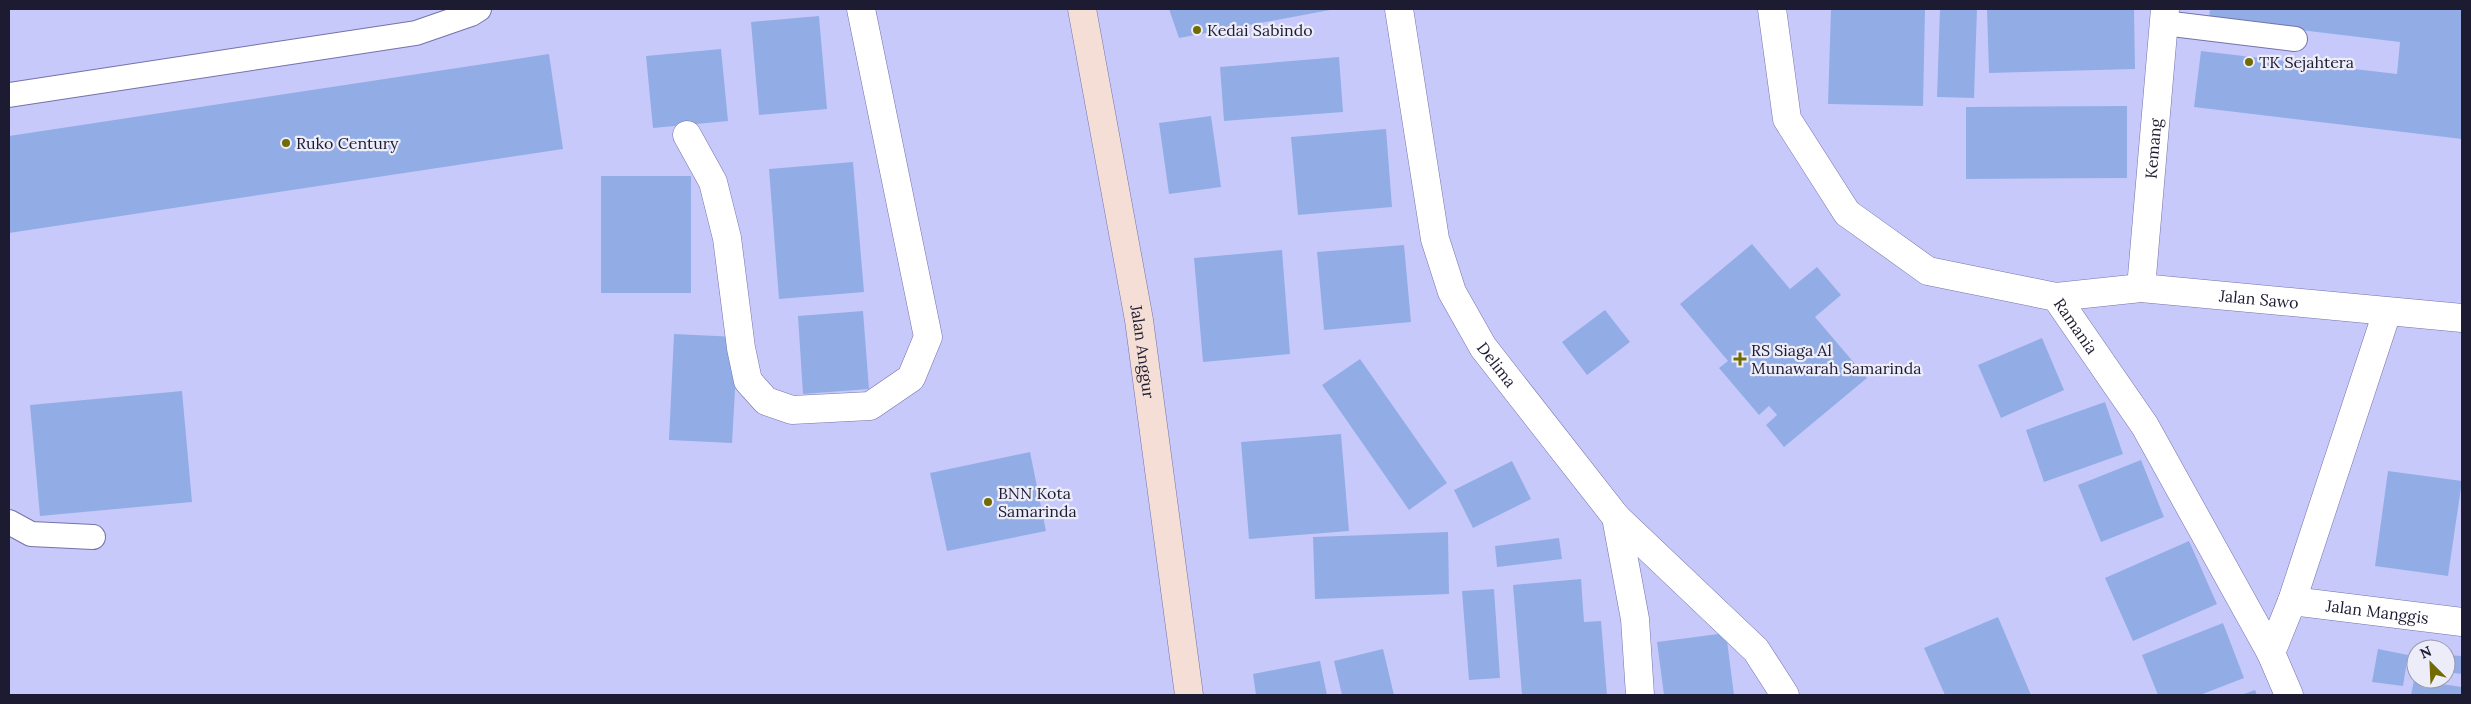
<svg xmlns="http://www.w3.org/2000/svg" width="2471" height="704" viewBox="0 0 2471 704" font-family="Lora,serif">
	<style>
		.building { fill: #92ade5 }
		.lines { fill: none; stroke-linecap: round; stroke-linejoin: round }
		.lane-casing { stroke: #7472ab; stroke-width: 26 }
		.street-casing { stroke: #7472ab; stroke-width: 29 }
		.secondary-casing { stroke: #7472ab; stroke-width: 29 }
		.lane { stroke: #fff; stroke-width: 24 }
		.street { stroke: #fff; stroke-width: 28 }
		.secondary { stroke: #f4ded5; stroke-width: 28 }
		.poi-dot { fill: #726a02; stroke: #ededfa; stroke-width: 2 }
		.labels { text-anchor: middle; dominant-baseline: central; stroke-width: 4.5; stroke-linejoin: round; paint-order: stroke }
		.poi-label { font-size: 16px; fill: #1c1b32; stroke: #ededfa; text-anchor: start }
		.street-label { font-size: 16px; fill: #1c1b32; stroke: #ededfa }
	</style>
	<rect width="100%" height="100%" fill="#c8c9fb"/>
	<path class="building" d="M 1169,9 L 1330,9 L 1330,10 L 1179,38 Z
		M 1831,9 L 1925,9 L 1923,106 L 1828,104 Z
		M 1940,9 L 1977,9 L 1974,98 L 1937,97 Z
		M 1987,9 L 2134,9 L 2135,69 L 1989,73 Z
		M 2210,9 L 2462,9 L 2462,139 L 2194,107 L 2201,51 L 2397,74 L 2400,42 L 2209,19 Z
		M 819,16 L 827,109 L 759,115 L 751,22 Z
		M 721,49 L 728,121 L 653,128 L 646,56 Z
		M 549,54 L 563,149 L 9,233 L 9,136 Z
		M 1339,57 L 1343,112 L 1224,121 L 1220,67 Z
		M 2127,106 L 2127,178 L 1966,179 L 1966,107 Z
		M 1211,116 L 1221,187 L 1169,194 L 1159,123 Z
		M 1386,129 L 1392,207 L 1298,215 L 1291,137 Z
		M 853,162 L 864,292 L 779,299 L 769,169 Z
		M 601,176 L 691,176 L 691,293 L 601,293 Z
		M 1752,244 L 1790,289 L 1817,267 L 1841,295 L 1815,317 L 1867,378 L 1784,447 L 1766,425 L 1777,415 L 1769,406 L 1759,415 L 1719,368 L 1728,361 L 1680,304 Z
		M 1404,245 L 1411,322 L 1324,330 L 1317,252 Z
		M 1282,250 L 1290,354 L 1203,362 L 1194,258 Z
		M 1605,310 L 1630,342 L 1587,375 L 1562,342 Z
		M 863,311 L 869,389 L 803,394 L 798,316 Z
		M 674,334 L 738,337 L 732,443 L 669,440 Z
		M 2042,338 L 2064,390 L 2001,418 L 1978,365 Z
		M 1360,359 L 1447,483 L 1409,510 L 1322,385 Z
		M 182,391 L 192,502 L 40,516 L 30,405 Z
		M 2105,402 L 2123,454 L 2044,482 L 2026,430 Z
		M 1341,434 L 1349,531 L 1249,539 L 1241,442 Z
		M 1030,452 L 1046,531 L 947,551 L 930,473 Z
		M 2141,460 L 2164,517 L 2101,542 L 2078,485 Z
		M 1512,461 L 1531,499 L 1473,528 L 1454,490 Z
		M 2388,471 L 2462,481 L 2448,576 L 2375,566 Z
		M 1448,532 L 1449,594 L 1315,599 L 1313,537 Z
		M 1559,538 L 1562,559 L 1497,567 L 1495,546 Z
		M 2189,541 L 2217,604 L 2133,641 L 2105,578 Z
		M 1581,579 L 1584,622 L 1601,621 L 1607,695 L 1522,695 L 1513,585 Z
		M 1494,589 L 1500,678 L 1469,680 L 1462,591 Z
		M 1998,617 L 2031,695 L 1945,695 L 1924,648 Z
		M 2223,623 L 2244,678 L 2200,695 L 2158,695 L 2142,655 Z
		M 1726,633 L 1734,695 L 1664,695 L 1657,642 Z
		M 1383,649 L 1394,695 L 1342,695 L 1334,661 Z
		M 2378,649 L 2408,655 L 2403,686 L 2372,682 Z
		M 2446,655 L 2462,656 L 2462,674 L 2446,672 Z
		M 1320,661 L 1327,695 L 1256,695 L 1253,674 Z
		M 2414,680 L 2462,687 L 2462,695 L 2411,695 Z
		M 2255,690 L 2257,695 L 2241,695 Z"/>
	<g class="lines">
		<g class="lane-casing">
			<path id="lane" d="M 2164,23 L 2295,39
				M 9,95 L 416,33 L 471,14 L 479,9
				M 9,522 L 31,534 L 93,537"/>
		</g>
		<g class="street-casing">
			<g id="street">
				<path id="s1" d="M 1399,9 L 1435,239 L 1452,292 L 1483,347 L 1616,517 L 1635,619 L 1640,695"/>
				<path id="s2" d="M 1772,9 L 1787,119 L 1847,213 L 1928,271 L 2056,297 L 2145,426 L 2271,653 L 2289,695"/>
				<path d="M 687,135 L 713,182 L 727,238 L 741,348 L 748,381 L 766,401 L 792,410 L 870,406 L 911,378 L 928,337 L 861,9"/>
				<path id="s3" d="M 2141,288 L 2165,9"/>
				<path id="s4" d="M 2056,297 L 2141,288 L 2462,318"/>
				<path d="M 1616,517 L 1756,650 L 1785,695"/>
				<path id="s5" d="M 2292,601 L 2462,622"/>
				<path d="M 2271,653 L 2292,601 L 2387,312"/>
			</g>
		</g>
		<g class="secondary-casing">
			<g id="secondary">
				<path id="s6" d="M 1082,9 L 1139,320 L 1189,695"/>
			</g>
		</g>
		<use href="#lane" class="lane"/>
		<use href="#street" class="street"/>
		<use href="#secondary" class="secondary"/>
	</g>
	<g class="poi-dot">
		<circle cx="1197" cy="30" r="5"/>
		<circle cx="2249" cy="62" r="5"/>
		<circle cx="286" cy="143" r="5"/>
		<path d="M1737.5 351.5h5v5h5v5h-5v5h-5v-5h-5v-5h5z"/>
		<circle cx="988" cy="502" r="5"/>
	</g>
	<g class="labels">
		<g class="poi-label">
			<text x="1207" y="30">Kedai Sabindo</text>
			<text x="2259" y="62">TK Sejahtera</text>
			<text x="296" y="143">Ruko Century</text>
			<text x="1751" y="350">RS Siaga Al<tspan x="1751" dy="18">Munawarah Samarinda</tspan></text>
			<text x="998" y="493">BNN Kota<tspan x="998" dy="18">Samarinda</tspan></text>
		</g>
		<g class="street-label">
			<text stroke="none"><textPath href="#s3" startOffset="140">Kemang</textPath></text>
			<text stroke="none"><textPath href="#s4" startOffset="204">Jalan Sawo</textPath></text>
			<text stroke="none"><textPath href="#s2" startOffset="488">Ramania</textPath></text>
			<text stroke="none"><textPath href="#s6" startOffset="348">Jalan Anggur</textPath></text>
			<text stroke="none"><textPath href="#s1" startOffset="374">Delima</textPath></text>
			<text stroke="none"><textPath href="#s5" startOffset="86">Jalan Manggis</textPath></text>
		</g>
	</g>
	<rect width="2471" height="704" fill="none" stroke="#1c1b32" stroke-width="20"/>
	<g transform="translate(2431 664) rotate(336)"><circle r="24" fill="#ededfa" stroke="#9999aa"/>
	<path d="M0-4L9 19L0 12L-9 19Z" fill="#726a02"/>
	<text y="-8" font-size="14" font-weight="bold" text-anchor="middle" fill="#1c1b32">N</text>
	</g>
</svg>
